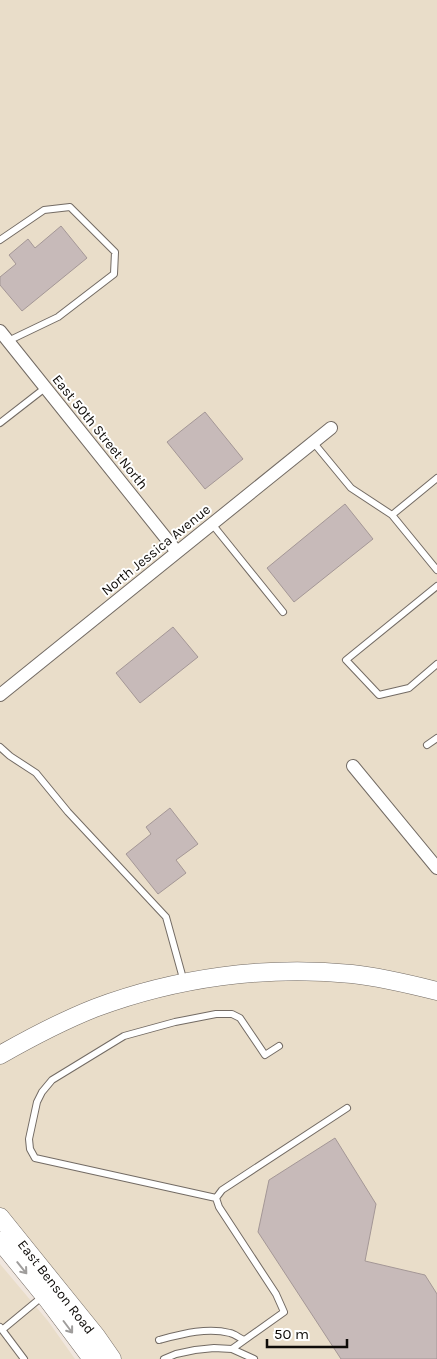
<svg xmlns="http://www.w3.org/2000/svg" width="437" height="1359" viewBox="0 0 437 1359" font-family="Karla,sans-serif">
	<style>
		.industrial { fill: #e9ddc9 }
		.building { fill: #c7bab9; stroke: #a49796 }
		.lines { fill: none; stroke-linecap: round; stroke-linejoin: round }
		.lane-casing { stroke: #736b64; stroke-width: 8 }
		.street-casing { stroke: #736b64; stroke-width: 14 }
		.secondary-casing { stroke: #736b64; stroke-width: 19 }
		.lane { stroke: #fff; stroke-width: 6 }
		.street { stroke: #fff; stroke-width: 12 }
		.secondary { stroke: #fff; stroke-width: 18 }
		.oneway { stroke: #9f9d9c }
		.labels { text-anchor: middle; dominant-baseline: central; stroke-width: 4; stroke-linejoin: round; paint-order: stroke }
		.street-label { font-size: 14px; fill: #0e0b08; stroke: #fff }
	</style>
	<rect width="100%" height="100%" fill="#f0e6de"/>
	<path class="industrial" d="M 0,0 L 437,0 L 437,1359 L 102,1359 L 0,1230 Z
		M 0,1264 L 48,1321 L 75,1359 L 0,1359 Z"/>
	<path class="building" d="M 61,226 L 87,258 L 22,311 L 0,285 L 0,277 L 16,264 L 9,255 L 28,239 L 35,248 Z
		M 205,412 L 243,459 L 205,489 L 167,442 Z
		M 345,504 L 373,539 L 294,602 L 267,568 Z
		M 173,627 L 198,657 L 140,703 L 116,673 Z
		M 170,808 L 198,844 L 176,860 L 186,873 L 158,894 L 126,854 L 151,834 L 146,827 Z
		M 335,1138 L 376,1204 L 365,1261 L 425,1275 L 437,1294 L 437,1359 L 341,1359 L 258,1232 L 269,1180 Z"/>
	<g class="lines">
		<g class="lane-casing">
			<path id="lane" d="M 0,240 L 44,210 L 70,207 L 115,252 L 114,274 L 58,317 L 8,341
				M 0,423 L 45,388
				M 313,442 L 351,488 L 392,515 L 437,478
				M 392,515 L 437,570
				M 212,524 L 283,612
				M 437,586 L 346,660 L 379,695 L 409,688 L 437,664
				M 427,745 L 437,738
				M 0,747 L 10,756 L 36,773 L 68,812 L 166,917 L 184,982
				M 216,1198 L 35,1158 L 30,1149 L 29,1139 L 37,1102 L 42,1092 L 52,1080 L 124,1036 L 175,1022 L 216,1014 L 232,1014 L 240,1018 L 265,1055 L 279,1046
				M 0,1327 L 24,1359
				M 2,1330 L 43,1296
				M 159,1340 C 182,1334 207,1327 230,1333 C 235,1334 239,1338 244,1340
				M 232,1349 L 254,1359
				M 164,1359 L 176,1354 L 195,1350 L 214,1348 L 232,1349 L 284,1312 L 276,1294 L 219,1207 L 216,1198 L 222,1190 L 347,1108"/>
		</g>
		<g class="street-casing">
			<path id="street" d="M 0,331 L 177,552
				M 0,695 L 331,428
				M 353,766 L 437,868"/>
		</g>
		<g class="secondary-casing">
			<path id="secondary" d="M 0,1055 C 30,1038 62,1021 95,1008 C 175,978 266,965 352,974 C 380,977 409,984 437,991
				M 0,1217 L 96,1336 L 112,1359
				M 0,1241 L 48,1300 L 92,1359"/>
		</g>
		<use href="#lane" class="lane"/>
		<use href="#street" class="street"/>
		<use href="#secondary" class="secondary"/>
	</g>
	<defs><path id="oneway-shaft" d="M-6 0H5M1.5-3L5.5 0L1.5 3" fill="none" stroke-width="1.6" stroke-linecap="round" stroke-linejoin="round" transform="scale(1.25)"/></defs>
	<g class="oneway">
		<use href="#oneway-shaft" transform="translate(22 1268) rotate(51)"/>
		<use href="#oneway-shaft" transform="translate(68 1327) rotate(53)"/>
	</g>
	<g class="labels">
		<g class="street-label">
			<text transform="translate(100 432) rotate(51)">East 50th Street North</text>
			<text transform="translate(156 550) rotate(-39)">North Jessica Avenue</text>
			<text transform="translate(56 1287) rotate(52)">East Benson Road</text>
		</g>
	</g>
	<path d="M267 1339v8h80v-8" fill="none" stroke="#0e0b08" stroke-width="2.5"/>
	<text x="274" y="1339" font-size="15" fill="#0e0b08" stroke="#ffffff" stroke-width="4" paint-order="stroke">50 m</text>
</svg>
